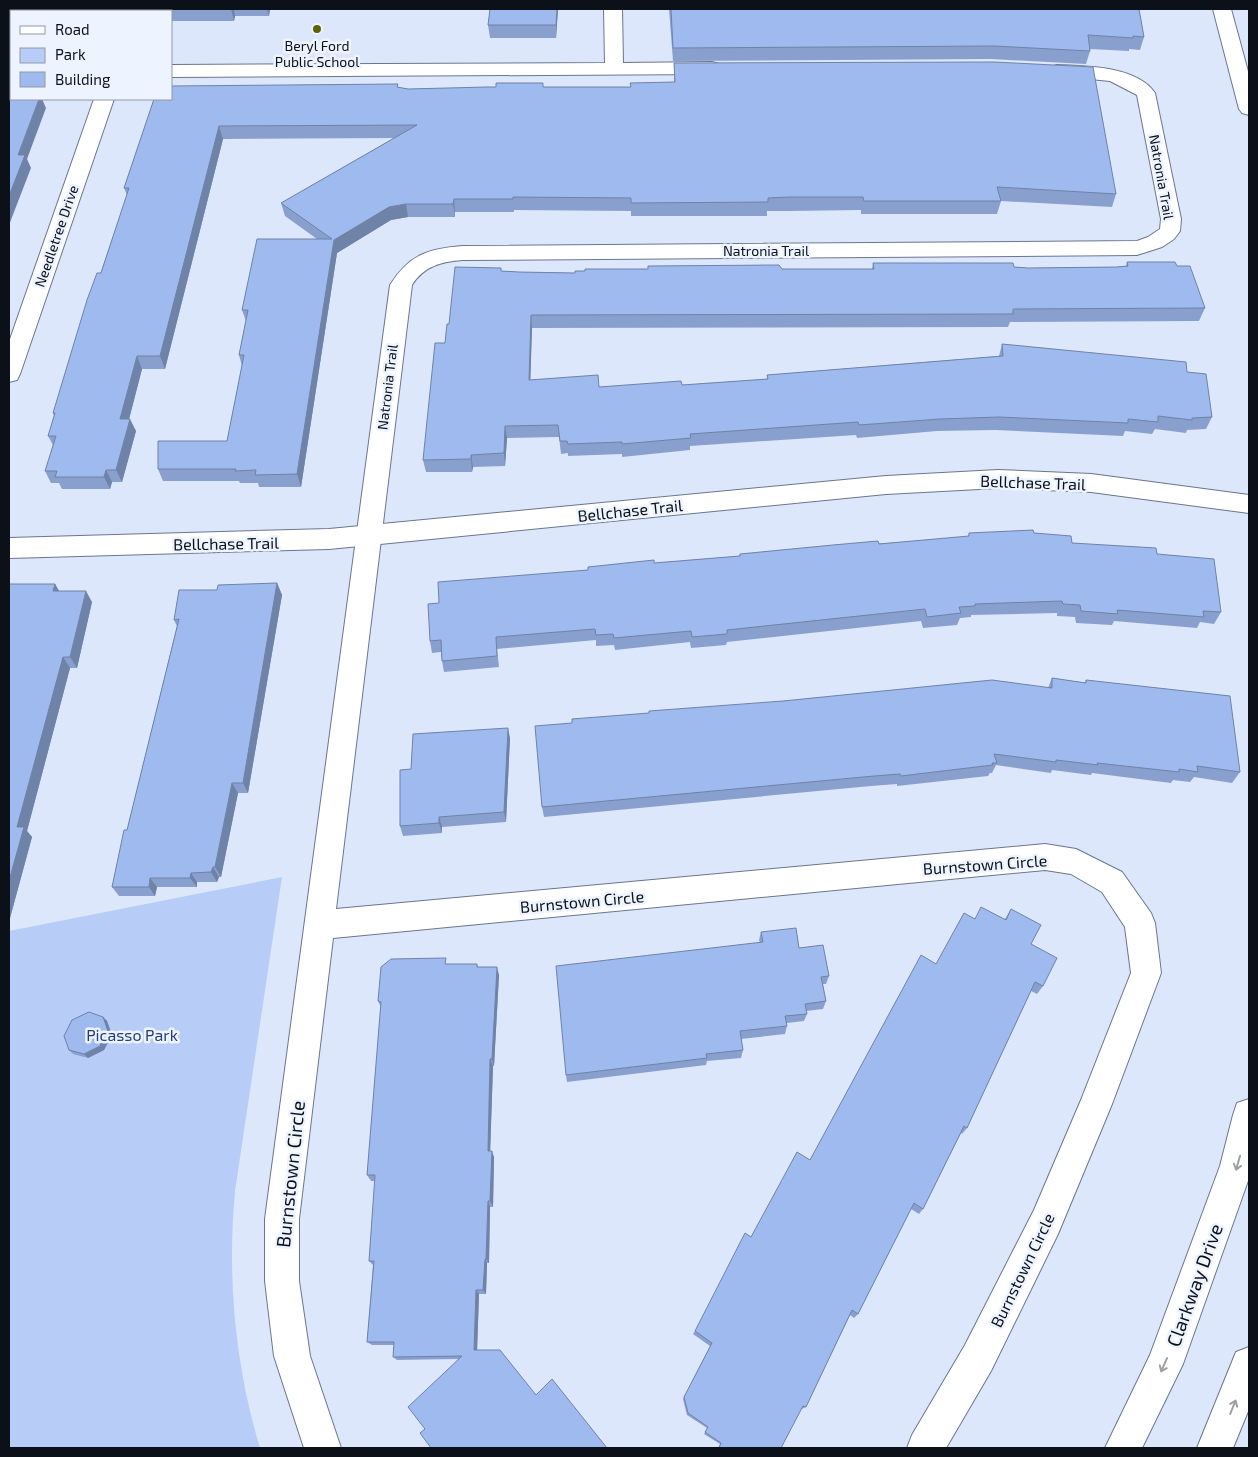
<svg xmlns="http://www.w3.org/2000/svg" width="1258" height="1457" viewBox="0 0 1258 1457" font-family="'Exo 2',sans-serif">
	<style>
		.green { fill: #b7cdf8 }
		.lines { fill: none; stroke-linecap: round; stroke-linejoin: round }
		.minor-casing { stroke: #6b768d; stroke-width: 2 }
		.tertiary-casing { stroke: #6b768d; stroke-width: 2 }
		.minor { fill: #fff; fill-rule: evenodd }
		.tertiary { fill: #fff; fill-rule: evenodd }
		.wall { fill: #89a0ce }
		.shaded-wall { fill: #6f82a7 }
		.building { fill: #9fbaef; stroke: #6f82a7 }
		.oneway { stroke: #9ea0a3 }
		.poi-dot { fill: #5d6300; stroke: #eef4ff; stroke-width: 2 }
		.labels { text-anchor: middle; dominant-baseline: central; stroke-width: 5; stroke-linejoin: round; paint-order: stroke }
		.far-poi-label { font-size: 14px; fill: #0c1119; stroke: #eef4ff }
		.far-street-label { font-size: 14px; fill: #0c1119; stroke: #eef4ff }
		.street-label { font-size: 16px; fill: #0c1119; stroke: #eef4ff }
		.park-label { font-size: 16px; fill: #223e7c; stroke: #eef4ff }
		.near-street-label { font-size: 19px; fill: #0c1119; stroke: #eef4ff }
	</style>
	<rect width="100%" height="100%" fill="#dce7fc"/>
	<path class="green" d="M 282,877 L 235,1191 C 227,1278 235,1365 260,1448 L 9,1448 L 9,931 Z"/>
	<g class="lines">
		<g class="minor-casing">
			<path id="minor" d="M 604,9 L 622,9 L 623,63 L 712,62 L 719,64 L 721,68 L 719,72 L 712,74 L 171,77 L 171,65 L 605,63 Z
				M 9,65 L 11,65 L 11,77 L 9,77 Z
				M 1057,65 C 1086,66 1137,66 1155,93 L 1181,219 L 1180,231 L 1174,239 L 1162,247 L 1137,255 L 462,260 C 441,262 424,266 412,285 L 336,909 L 1045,844 L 1076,849 L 1122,872 L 1151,913 L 1155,923 L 1161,973 L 1112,1104 L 1058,1234 L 991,1371 L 946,1448 L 907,1448 L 912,1435 L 965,1345 L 1034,1210 L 1081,1100 L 1131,973 L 1125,927 L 1102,892 L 1071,874 L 1045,870 L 333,938 L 299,1219 L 299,1281 L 310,1356 L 341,1448 L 304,1448 L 274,1356 L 265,1281 L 265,1219 L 390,285 C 409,255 427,249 462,246 L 1137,241 L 1148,237 L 1160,229 L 1161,219 L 1137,95 L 1110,81 L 1050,75 L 1048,71 L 1050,67 Z
				M 94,99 L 114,99 L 20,374 L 17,380 L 9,382 L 9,342 Z"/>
		</g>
		<g class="tertiary-casing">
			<path id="tertiary" d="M 1213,9 L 1231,9 L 1249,75 L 1249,115 L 1242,113 L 1239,109 Z
				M 998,470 L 1091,474 L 1249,495 L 1249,513 L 1091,492 L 998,488 L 886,494 L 329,549 L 9,558 L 9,538 L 329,529 L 886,476 Z
				M 1249,1099 L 1249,1178 L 1183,1364 L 1142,1448 L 1105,1448 L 1150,1355 L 1220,1166 L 1233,1115 L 1237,1103 Z
				M 1249,1347 L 1249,1409 L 1233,1448 L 1197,1448 L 1236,1352 Z"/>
		</g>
		<use href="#minor" class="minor"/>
		<use href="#tertiary" class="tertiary"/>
	</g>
	<path class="wall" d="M 13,9 L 270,9 L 269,16 L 235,16 L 234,21 L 171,21 L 171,11 L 12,11 Z
		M 558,9 L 556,38 L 490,38 L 488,25 Z
		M 669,9 L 1139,9 L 1144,37 L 1140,50 L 1129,49 L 1129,51 L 1090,49 L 1090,51 L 1086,64 L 991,59 L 673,61 Z
		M 674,63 L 1116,194 L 1112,207 L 1001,201 L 997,214 L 861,214 L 861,210 L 788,211 L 767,211 L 767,216 L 631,216 L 631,211 L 514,210 L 514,212 L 455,212 L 455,217 L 408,217 L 391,220 L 337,253 L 301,487 L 259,487 L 258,483 L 240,483 L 239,481 L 163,481 L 158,469 L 227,441 L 242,366 L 239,355 L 246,321 L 242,310 L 317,239 L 285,216 L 281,203 L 394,138 L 223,139 L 165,369 L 142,369 L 129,419 L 136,431 L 122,482 L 112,482 L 110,489 L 62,489 L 59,483 L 51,483 L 45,471 L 53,445 L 48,436 L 54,416 L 53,413 L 127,195 L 124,188 L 154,99 L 398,87 L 408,89 L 631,87 L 674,83 Z
		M 1127,262 L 1177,266 L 1205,308 L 1199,321 L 1010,322 L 1008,327 L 532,328 L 530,380 L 599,387 L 682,385 L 767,379 L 767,375 L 999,356 L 1002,344 L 1187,372 L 1212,417 L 1206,429 L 1187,430 L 1186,433 L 1155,429 L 1152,434 L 1125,431 L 1123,436 L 995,430 L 937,431 L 857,438 L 856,435 L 690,446 L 690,450 L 622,457 L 622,454 L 568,456 L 568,453 L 561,454 L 559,437 L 507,438 L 505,466 L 473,467 L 472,472 L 426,472 L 423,460 L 449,324 L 502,271 L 519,272 L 575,273 L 782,269 L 872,269 L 873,263 L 1014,267 L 1028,268 L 1117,267 L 1126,266 Z
		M 969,533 L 1034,533 L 1072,543 L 1157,554 L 1221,612 L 1214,624 L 1200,622 L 1197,628 L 1114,621 L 1112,625 L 1076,623 L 1075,617 L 1057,616 L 1057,613 L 971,615 L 971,617 L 960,618 L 957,625 L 923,628 L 921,621 L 727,642 L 726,645 L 691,648 L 690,642 L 615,650 L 614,645 L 596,646 L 596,640 L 497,649 L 499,667 L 444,672 L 442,661 L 441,652 L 432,653 L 430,641 L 439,603 L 588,570 L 654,563 L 739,556 L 740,554 L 968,537 Z
		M 277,583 L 282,595 L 248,793 L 238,793 L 221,877 L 219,877 L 217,882 L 197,882 L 197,887 L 157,887 L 155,896 L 119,896 L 112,887 L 127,830 L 177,626 L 174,620 L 217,590 Z
		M 55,584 L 59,591 L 92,602 L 77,668 L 70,668 L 27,831 L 32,837 L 10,918 L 9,918 L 9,585 Z
		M 1052,678 L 1085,683 L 1086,680 L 1240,772 L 1232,783 L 1194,777 L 1190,782 L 1173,780 L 1171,783 L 1092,773 L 1091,775 L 1052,770 L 1051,773 L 996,765 L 992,773 L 990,773 L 988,776 L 897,786 L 897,784 L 871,786 L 544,817 L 542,807 L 572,723 L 1048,688 Z
		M 510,738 L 506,822 L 442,827 L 442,833 L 403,836 L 400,826 L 411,769 Z
		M 1011,909 L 1031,944 L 1043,986 L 1037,994 L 1031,991 L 967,1128 L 962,1134 L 961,1133 L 923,1209 L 919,1214 L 911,1209 L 858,1314 L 854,1318 L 850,1315 L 806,1407 L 802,1409 L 801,1409 L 781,1448 L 718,1448 L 720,1444 L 704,1434 L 707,1428 L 687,1415 L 683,1399 L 710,1346 L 693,1334 L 695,1331 L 751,1237 L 810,1160 L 936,964 L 974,918 L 1005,919 Z
		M 761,932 L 799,948 L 829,976 L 826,984 L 823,984 L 826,1001 L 823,1009 L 806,1011 L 807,1014 L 804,1021 L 787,1023 L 787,1026 L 785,1034 L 741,1039 L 743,1050 L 741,1058 L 707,1061 L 706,1065 L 567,1082 L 566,1075 L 760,943 L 759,940 Z
		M 448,964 L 477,964 L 478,967 L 499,975 L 494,1066 L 493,1066 L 490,1151 L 494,1157 L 493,1207 L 490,1207 L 489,1263 L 487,1263 L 486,1294 L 479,1294 L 477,1350 L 607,1448 L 425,1429 L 458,1359 L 397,1360 L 393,1357 L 394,1345 L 372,1345 L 367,1342 L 373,1265 L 369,1261 L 375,1181 L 371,1181 L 367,1175 L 381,1007 L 378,1001 Z
		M 103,1017 L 107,1021 L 112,1035 L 104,1050 L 88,1058 L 73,1054 L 69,1050 Z"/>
	<path class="shaded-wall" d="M 61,9 L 65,9 L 66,11 L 60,11 Z
		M 231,9 L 234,9 L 235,16 L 234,21 Z
		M 267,9 L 270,9 L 269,16 Z
		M 557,9 L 558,9 L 556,38 L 556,25 Z
		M 39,99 L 42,99 L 46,108 L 27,159 L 31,168 L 9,225 L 9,196 L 18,155 Z
		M 219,126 L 223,139 L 165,369 L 160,356 Z
		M 454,199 L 455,212 L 455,217 L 453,204 Z
		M 406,204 L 408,217 L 391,220 L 337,253 L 301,487 L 297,474 L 334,240 L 389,207 Z
		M 531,315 L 532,328 L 530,393 L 529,380 Z
		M 137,356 L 142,369 L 126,431 L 120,419 Z
		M 130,419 L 136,431 L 122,482 L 116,470 Z
		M 505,426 L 507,438 L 505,466 L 504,453 Z
		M 471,455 L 473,467 L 472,472 L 471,459 Z
		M 106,470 L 112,482 L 110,489 L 104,477 Z
		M 277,583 L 282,595 L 248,793 L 243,783 Z
		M 55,584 L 62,596 L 53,591 Z
		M 86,591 L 92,602 L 77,668 L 70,657 Z
		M 63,657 L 70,668 L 27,831 L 32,837 L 10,918 L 9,916 L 9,881 L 17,827 Z
		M 508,728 L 510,738 L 506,822 L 504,812 Z
		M 232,783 L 238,793 L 221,877 L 215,867 Z
		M 439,817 L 442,827 L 442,833 L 439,823 Z
		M 213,867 L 219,877 L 217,882 L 211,872 Z
		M 191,873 L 197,882 L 197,887 L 190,878 Z
		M 150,878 L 157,887 L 155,896 L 149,887 Z
		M 497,967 L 499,975 L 494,1066 L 492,1059 Z
		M 103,1017 L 107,1021 L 112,1035 L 104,1050 L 88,1058 L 84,1054 Z
		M 490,1059 L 493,1066 L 490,1157 L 488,1151 Z
		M 492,1151 L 494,1157 L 493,1207 L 490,1201 Z
		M 488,1201 L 490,1207 L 489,1263 L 486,1259 Z
		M 485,1259 L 487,1263 L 486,1294 L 483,1290 Z
		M 476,1290 L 479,1294 L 477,1353 L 474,1350 Z"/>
	<path class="building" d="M 13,9 L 61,9 L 60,11 L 12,11 Z
		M 490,9 L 557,9 L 556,25 L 488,25 Z
		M 671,9 L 1139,9 L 1144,37 L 1133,36 L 1133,38 L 1088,35 L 1090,51 L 994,46 L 673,48 Z
		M 994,62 L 1093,67 L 1116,194 L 997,187 L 1001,201 L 864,201 L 863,197 L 789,197 L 768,198 L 768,202 L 631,203 L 631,198 L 513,197 L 513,199 L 454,199 L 453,204 L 406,204 L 389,207 L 334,240 L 297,474 L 255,475 L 256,470 L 235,471 L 236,469 L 158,469 L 158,441 L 227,441 L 244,355 L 239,355 L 248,310 L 242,310 L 257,239 L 332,239 L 281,203 L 417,125 L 219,126 L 160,356 L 137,356 L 120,419 L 130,419 L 116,470 L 106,470 L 104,477 L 55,477 L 57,471 L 45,471 L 56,436 L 48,436 L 55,413 L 53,413 L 87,300 L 97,273 L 101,273 L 129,188 L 124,188 L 154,99 L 171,99 L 171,86 L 398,84 L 397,87 L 408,89 L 487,87 L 496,87 L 496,83 L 543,83 L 543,87 L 631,87 L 630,83 L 675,82 L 674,63 Z
		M 9,95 L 11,95 L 11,99 L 39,99 L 18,155 L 25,155 L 9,196 Z
		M 1127,262 L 1175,262 L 1177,266 L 1190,266 L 1205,308 L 1013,309 L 1013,314 L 531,315 L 529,380 L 598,375 L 599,387 L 681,381 L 682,385 L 768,379 L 767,375 L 1003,356 L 1002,344 L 1186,362 L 1187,372 L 1206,374 L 1212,417 L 1192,418 L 1192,420 L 1158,416 L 1158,422 L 1128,419 L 1128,423 L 999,417 L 940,419 L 859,425 L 858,422 L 690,434 L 691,438 L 622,444 L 622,442 L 568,444 L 567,441 L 560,441 L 558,425 L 505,426 L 504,453 L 471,455 L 471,459 L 423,460 L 435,343 L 445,343 L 447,324 L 449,324 L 455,267 L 501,268 L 501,271 L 519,272 L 575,273 L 575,271 L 585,271 L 585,269 L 648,269 L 648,266 L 779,265 L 782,269 L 874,269 L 873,263 L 1013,263 L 1014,267 L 1028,268 L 1117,267 L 1128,266 Z
		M 1033,530 L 1034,533 L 1071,536 L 1072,543 L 1156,548 L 1157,554 L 1214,559 L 1221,612 L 1203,611 L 1204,617 L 1117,610 L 1118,614 L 1081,611 L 1080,605 L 1063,604 L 1062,601 L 975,604 L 975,606 L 959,607 L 961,613 L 927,617 L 925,609 L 727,630 L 727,634 L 692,637 L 691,631 L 614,638 L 613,634 L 596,635 L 595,629 L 496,637 L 497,656 L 442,661 L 441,640 L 430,641 L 428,604 L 439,603 L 438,582 L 588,570 L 588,567 L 654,560 L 654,563 L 740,556 L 740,554 L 833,545 L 878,541 L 879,544 L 969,536 L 969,533 Z
		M 277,583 L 243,783 L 232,783 L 215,867 L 213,867 L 211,872 L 191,873 L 190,878 L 150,878 L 149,887 L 112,887 L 124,830 L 127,830 L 179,619 L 174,620 L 179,590 L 217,590 L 218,585 Z
		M 10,584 L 55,584 L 53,591 L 86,591 L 70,657 L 63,657 L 17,827 L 24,827 L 9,881 L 9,585 Z
		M 1052,678 L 1086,683 L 1086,680 L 1230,696 L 1240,772 L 1197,766 L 1198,772 L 1179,769 L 1179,772 L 1097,763 L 1098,765 L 1056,760 L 1056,762 L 994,754 L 997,763 L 992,763 L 993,765 L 901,776 L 900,774 L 874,776 L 542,807 L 535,726 L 572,723 L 572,719 L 649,713 L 649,711 L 783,701 L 992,680 L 1052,688 Z
		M 508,728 L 504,812 L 439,817 L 439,823 L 400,826 L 400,770 L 411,769 L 413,734 Z
		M 981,907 L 1006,920 L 1011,909 L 1041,925 L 1031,944 L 1057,958 L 1043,986 L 1035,982 L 967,1128 L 964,1126 L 923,1209 L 914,1203 L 858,1314 L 852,1310 L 806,1407 L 803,1406 L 781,1448 L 719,1448 L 721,1443 L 705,1432 L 708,1427 L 688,1413 L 684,1397 L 712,1343 L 695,1331 L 745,1233 L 751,1237 L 797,1152 L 810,1160 L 921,955 L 936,964 L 964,913 L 975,919 Z
		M 796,928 L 799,948 L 823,945 L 829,976 L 821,977 L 826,1001 L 805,1004 L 807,1014 L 785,1016 L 787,1026 L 740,1031 L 743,1050 L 706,1054 L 707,1058 L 566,1075 L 556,966 L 763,942 L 761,932 Z
		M 446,958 L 445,964 L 477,964 L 477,967 L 497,967 L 492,1059 L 490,1059 L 488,1151 L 492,1151 L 490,1201 L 488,1201 L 486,1259 L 485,1259 L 483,1290 L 476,1290 L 474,1350 L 500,1350 L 536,1395 L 552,1379 L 607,1448 L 431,1448 L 420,1433 L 425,1429 L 408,1407 L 462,1356 L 393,1357 L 394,1342 L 367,1342 L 374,1261 L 369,1261 L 375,1175 L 367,1175 L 381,1002 L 378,1001 L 381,967 L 391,959 Z
		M 89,1012 L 103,1017 L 108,1031 L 100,1046 L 84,1054 L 69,1050 L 64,1036 L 72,1020 Z"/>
	<defs><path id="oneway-shaft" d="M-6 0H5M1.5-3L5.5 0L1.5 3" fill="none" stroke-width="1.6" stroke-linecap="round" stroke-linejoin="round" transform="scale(1.25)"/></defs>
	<g class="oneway">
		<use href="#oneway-shaft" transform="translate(1238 1163) rotate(106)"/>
		<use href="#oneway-shaft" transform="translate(1164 1365) rotate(114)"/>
		<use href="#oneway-shaft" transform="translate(1233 1407) rotate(-68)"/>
	</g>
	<circle class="poi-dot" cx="317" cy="29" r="5"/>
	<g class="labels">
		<g class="far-poi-label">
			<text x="317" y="45">Beryl Ford<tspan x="317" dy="16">Public School</tspan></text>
		</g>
		<g class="far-street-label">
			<text transform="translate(1162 177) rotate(80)">Natronia Trail</text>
			<text transform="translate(56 236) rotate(-71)">Needletree Drive</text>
			<text x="766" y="250">Natronia Trail</text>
			<text transform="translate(387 387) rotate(-83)">Natronia Trail</text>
		</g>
		<g class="street-label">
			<text transform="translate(1033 482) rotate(2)">Bellchase Trail</text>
			<text transform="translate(630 510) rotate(-6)">Bellchase Trail</text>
			<text transform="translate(226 543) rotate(-1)">Bellchase Trail</text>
			<text transform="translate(985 864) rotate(-4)">Burnstown Circle</text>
			<text transform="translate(582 901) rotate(-5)">Burnstown Circle</text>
			<text transform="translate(1022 1270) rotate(-64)">Burnstown Circle</text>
		</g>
		<g class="park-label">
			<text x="132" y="1034">Picasso Park</text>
		</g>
		<g class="near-street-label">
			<text transform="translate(290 1174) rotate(-84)">Burnstown Circle</text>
			<text transform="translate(1194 1285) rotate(-70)">Clarkway Drive</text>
		</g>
	</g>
	<rect width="1258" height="1457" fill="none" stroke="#0c1119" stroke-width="20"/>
	<rect x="10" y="10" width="162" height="90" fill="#eef4ff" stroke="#9499a3"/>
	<rect x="20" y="26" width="25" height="8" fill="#ffffff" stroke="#9499a3"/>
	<text x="55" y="35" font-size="15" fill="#0c1119">Road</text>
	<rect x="20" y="48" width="25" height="15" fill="#b7cdf8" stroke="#9499a3"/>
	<text x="55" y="60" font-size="15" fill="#0c1119">Park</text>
	<rect x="20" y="72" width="25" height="15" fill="#9fbaef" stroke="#9499a3"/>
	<text x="55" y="85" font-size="15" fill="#0c1119">Building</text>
</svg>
